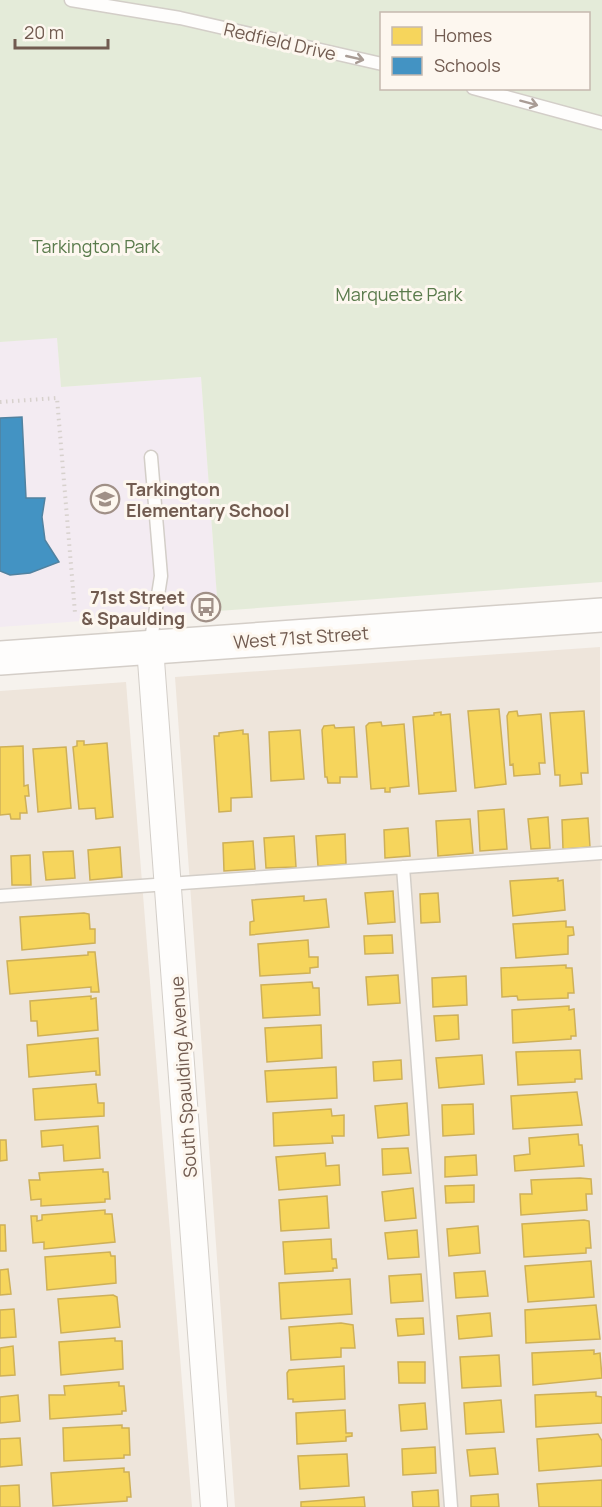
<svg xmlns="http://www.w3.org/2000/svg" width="602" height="1507" viewBox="0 0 602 1507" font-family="Manrope,sans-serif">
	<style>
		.residential { fill: #eee5db }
		.education { fill: #f3ebf2 }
		.green { fill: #e4ebd9; fill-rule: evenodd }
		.homes { fill: #f6d55c; stroke: #ceb058; stroke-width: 1.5 }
		.schools { fill: #4393c3; stroke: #5182a0; stroke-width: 1.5 }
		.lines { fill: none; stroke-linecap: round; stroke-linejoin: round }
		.lane-casing { stroke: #d3cec8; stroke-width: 15 }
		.street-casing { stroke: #d3cec8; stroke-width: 28 }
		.secondary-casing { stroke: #d4cec8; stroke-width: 36 }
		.path { stroke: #d7d1cd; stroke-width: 4; stroke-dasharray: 1.5 4.5; stroke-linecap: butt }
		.lane { stroke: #fefdfc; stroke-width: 12 }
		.street { stroke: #fefdfc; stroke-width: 26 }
		.secondary { stroke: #fefdfc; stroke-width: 33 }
		.oneway { stroke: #a99c95 }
		.labels { text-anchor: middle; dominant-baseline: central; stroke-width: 6; stroke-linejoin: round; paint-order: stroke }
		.street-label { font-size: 18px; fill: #715b50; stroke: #fdf7ef }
		.park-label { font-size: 18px; fill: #5a7b4c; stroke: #fdf7ef }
		.poi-label { font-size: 18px; font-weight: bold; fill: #715b50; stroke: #fdf7ef; text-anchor: start }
	</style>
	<rect width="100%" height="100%" fill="#f6f2ed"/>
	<path class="residential" d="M 600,647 L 602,1507 L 235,1507 L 175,677 Z
		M 126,682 L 192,1507 L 0,1507 L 0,691 Z"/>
	<path class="education" d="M 57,337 L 61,387 L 201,377 L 218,611 L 0,627 L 0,342 Z"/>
	<path class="green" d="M 0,0 L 602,0 L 602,582 L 218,611 L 201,377 L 61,387 L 57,338 L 0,342 ZM 382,14 L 588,14 L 588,88 L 382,88 Z"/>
	<path class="homes" d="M 499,709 L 506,784 L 475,788 L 468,711 Z
		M 517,711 L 518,716 L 541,714 L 545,763 L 539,763 L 540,774 L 514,776 L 513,764 L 510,765 L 507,716 L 509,712 Z
		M 584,711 L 588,773 L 581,773 L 582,784 L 560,786 L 560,775 L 555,775 L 550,713 Z
		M 441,712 L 441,715 L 450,714 L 456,791 L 419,794 L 413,717 L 434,715 L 434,713 Z
		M 381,722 L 382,726 L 404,724 L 409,786 L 390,788 L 390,792 L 385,792 L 385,788 L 371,789 L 366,726 L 369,723 Z
		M 334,725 L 335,728 L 354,727 L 357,777 L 340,777 L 340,783 L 328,783 L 327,777 L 325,777 L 322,730 L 324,726 Z
		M 243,730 L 243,734 L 248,734 L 252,797 L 231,798 L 231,811 L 219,812 L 214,736 L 219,736 L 219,733 Z
		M 300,730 L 304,779 L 271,781 L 269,732 Z
		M 77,741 L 84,741 L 84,745 L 107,743 L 113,817 L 96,819 L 95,808 L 79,809 L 73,747 L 77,746 Z
		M 23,746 L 24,786 L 28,785 L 29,796 L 25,796 L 27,813 L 20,813 L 20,819 L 11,819 L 10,814 L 0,815 L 0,747 Z
		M 66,747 L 71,808 L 38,812 L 33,749 Z
		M 504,809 L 507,849 L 480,851 L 478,811 Z
		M 548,817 L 550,848 L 531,849 L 528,819 Z
		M 588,818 L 590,847 L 563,849 L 562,820 Z
		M 470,819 L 473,853 L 438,856 L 436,821 Z
		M 408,828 L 410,856 L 385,858 L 384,830 Z
		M 345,834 L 346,864 L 318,866 L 316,836 Z
		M 294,836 L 296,867 L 266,868 L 264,838 Z
		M 253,841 L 255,869 L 224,871 L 223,843 Z
		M 120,847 L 122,877 L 90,880 L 88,850 Z
		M 73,851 L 75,878 L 46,880 L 43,852 Z
		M 30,855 L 31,885 L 12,885 L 11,856 Z
		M 558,878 L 558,881 L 563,880 L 565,910 L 513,916 L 510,881 Z
		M 393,891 L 395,922 L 368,924 L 365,893 Z
		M 438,893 L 440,922 L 421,923 L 420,894 Z
		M 304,896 L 304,901 L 326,899 L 329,927 L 250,935 L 250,922 L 254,921 L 252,900 Z
		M 84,913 L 89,914 L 90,929 L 95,929 L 95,943 L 22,950 L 20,917 Z
		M 566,921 L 566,927 L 573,927 L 574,935 L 568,936 L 568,954 L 516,958 L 513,924 Z
		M 392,935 L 393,953 L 365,954 L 364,936 Z
		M 308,940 L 309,957 L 318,957 L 318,967 L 310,968 L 310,973 L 260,976 L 258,944 Z
		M 88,952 L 95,952 L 99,992 L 91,992 L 91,987 L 10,994 L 7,961 L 88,955 Z
		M 566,965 L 566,968 L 572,968 L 574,993 L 568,993 L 568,998 L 518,1000 L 517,996 L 502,997 L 501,968 Z
		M 398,975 L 400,1003 L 368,1005 L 366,977 Z
		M 466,976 L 467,1005 L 433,1007 L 432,978 Z
		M 312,982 L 313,988 L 319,988 L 320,1015 L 263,1018 L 261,985 Z
		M 91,996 L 91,999 L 96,998 L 98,1030 L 38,1036 L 37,1021 L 31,1021 L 30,1001 Z
		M 569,1006 L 569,1010 L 574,1009 L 576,1036 L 571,1036 L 571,1039 L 513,1043 L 512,1010 Z
		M 458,1015 L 459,1039 L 436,1041 L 434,1016 Z
		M 321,1025 L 322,1058 L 267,1062 L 265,1028 Z
		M 98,1038 L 100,1075 L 96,1075 L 96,1071 L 29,1077 L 27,1045 Z
		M 580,1050 L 582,1079 L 575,1079 L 575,1082 L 518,1085 L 516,1052 Z
		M 482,1055 L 484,1084 L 439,1088 L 436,1058 Z
		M 401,1060 L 402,1079 L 374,1081 L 373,1062 Z
		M 336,1067 L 337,1098 L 267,1102 L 265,1071 Z
		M 96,1084 L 98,1103 L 104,1103 L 104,1116 L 35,1120 L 33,1089 Z
		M 577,1092 L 582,1125 L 513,1129 L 511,1096 Z
		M 407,1103 L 409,1135 L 378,1138 L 375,1106 Z
		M 473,1104 L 474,1134 L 443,1136 L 442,1105 Z
		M 331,1109 L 332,1116 L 344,1115 L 344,1136 L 332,1136 L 333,1143 L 274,1146 L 273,1113 Z
		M 98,1126 L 100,1158 L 64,1161 L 63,1145 L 42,1147 L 41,1131 Z
		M 578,1134 L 579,1145 L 582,1145 L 584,1166 L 515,1171 L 514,1156 L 530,1154 L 529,1138 Z
		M 0,1140 L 6,1140 L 7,1160 L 0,1161 Z
		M 408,1148 L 411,1173 L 383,1175 L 382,1149 Z
		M 325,1153 L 326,1166 L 339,1165 L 340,1185 L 279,1190 L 276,1157 Z
		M 476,1155 L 477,1175 L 445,1177 L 445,1157 Z
		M 103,1169 L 103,1172 L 108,1172 L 110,1199 L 105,1199 L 105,1202 L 41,1206 L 41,1199 L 31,1200 L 29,1180 L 40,1180 L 39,1173 Z
		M 580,1178 L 591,1179 L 592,1194 L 586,1194 L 587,1210 L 521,1215 L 520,1194 L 532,1194 L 531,1180 Z
		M 474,1185 L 474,1202 L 446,1203 L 445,1186 Z
		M 413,1188 L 416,1218 L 385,1221 L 382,1192 Z
		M 327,1196 L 329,1228 L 281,1231 L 279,1200 Z
		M 105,1210 L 105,1214 L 112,1214 L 115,1242 L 44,1249 L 44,1242 L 33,1243 L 31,1216 L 37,1216 L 37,1221 L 42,1220 L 42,1215 Z
		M 584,1220 L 589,1221 L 591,1248 L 586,1248 L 586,1253 L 524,1257 L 522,1224 Z
		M 0,1225 L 5,1225 L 6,1251 L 0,1251 Z
		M 478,1226 L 480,1253 L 449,1256 L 447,1229 Z
		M 417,1230 L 419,1257 L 388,1259 L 385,1233 Z
		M 331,1239 L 332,1259 L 336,1259 L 337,1268 L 333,1268 L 333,1271 L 285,1274 L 283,1242 Z
		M 110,1252 L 111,1256 L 115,1256 L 116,1283 L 47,1290 L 45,1257 Z
		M 591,1261 L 594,1297 L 528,1302 L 525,1266 Z
		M 8,1269 L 11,1294 L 0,1295 L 0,1270 Z
		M 485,1271 L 488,1296 L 456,1298 L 454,1273 Z
		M 421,1274 L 423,1301 L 391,1303 L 389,1276 Z
		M 350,1279 L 352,1314 L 281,1319 L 279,1283 Z
		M 113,1295 L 117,1297 L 120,1327 L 61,1333 L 58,1299 Z
		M 596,1305 L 600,1339 L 526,1343 L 525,1310 Z
		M 14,1309 L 16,1337 L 0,1338 L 0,1310 Z
		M 490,1313 L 492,1336 L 459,1339 L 457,1316 Z
		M 423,1318 L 424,1334 L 398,1336 L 396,1319 Z
		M 341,1323 L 353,1325 L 355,1348 L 341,1348 L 341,1357 L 291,1360 L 289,1327 Z
		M 115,1338 L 115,1341 L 122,1341 L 123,1369 L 61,1375 L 59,1342 Z
		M 13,1346 L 15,1375 L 0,1376 L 0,1348 Z
		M 594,1350 L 594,1354 L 600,1353 L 602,1378 L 533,1385 L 532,1353 Z
		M 499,1355 L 501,1386 L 462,1388 L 460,1357 Z
		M 398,1362 L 425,1362 L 425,1383 L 399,1383 Z
		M 344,1366 L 345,1399 L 293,1402 L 293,1399 L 288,1399 L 287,1373 L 289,1370 Z
		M 119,1382 L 119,1386 L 124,1386 L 126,1411 L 122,1411 L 122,1414 L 50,1419 L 49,1395 L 65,1395 L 64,1386 Z
		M 596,1392 L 596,1396 L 602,1397 L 602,1423 L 536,1427 L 535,1395 Z
		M 18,1395 L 20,1421 L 0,1423 L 0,1397 Z
		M 501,1400 L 504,1432 L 466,1434 L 464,1403 Z
		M 425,1403 L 427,1429 L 401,1431 L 399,1405 Z
		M 345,1410 L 346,1433 L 352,1433 L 352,1436 L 346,1437 L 346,1441 L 297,1444 L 296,1413 Z
		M 122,1425 L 122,1428 L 129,1428 L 130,1455 L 124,1455 L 124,1458 L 64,1461 L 63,1428 Z
		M 598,1434 L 602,1441 L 602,1466 L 539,1471 L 537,1439 Z
		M 20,1438 L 22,1465 L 0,1467 L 0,1439 Z
		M 435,1447 L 436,1473 L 403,1475 L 402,1449 Z
		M 495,1448 L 498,1474 L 470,1476 L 467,1450 Z
		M 347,1454 L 349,1486 L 300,1489 L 298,1456 Z
		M 124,1468 L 124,1472 L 129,1472 L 131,1497 L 127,1497 L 127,1501 L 53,1506 L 51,1473 Z
		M 602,1480 L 602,1507 L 539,1507 L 537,1484 Z
		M 19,1485 L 20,1507 L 0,1507 L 0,1486 Z
		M 438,1490 L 439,1507 L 413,1507 L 412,1492 Z
		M 498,1494 L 499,1507 L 471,1507 L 471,1496 Z
		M 364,1497 L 365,1507 L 301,1507 L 301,1502 Z"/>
	<path class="schools" d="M 22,417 L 26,498 L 45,498 L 42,517 L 45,540 L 59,562 L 30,573 L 10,575 L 0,571 L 0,418 Z"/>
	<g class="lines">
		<g class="lane-casing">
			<path id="lane" d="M 71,0 L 180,18 L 382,64
				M 473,88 L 602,123
				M 150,646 L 161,576 L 151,457
				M 403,867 L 451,1507
				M 0,896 L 602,853"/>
		</g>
		<g class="street-casing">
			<path id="street" d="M 150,647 L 214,1507"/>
		</g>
		<g class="secondary-casing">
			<path id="secondary" d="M 0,658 L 602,615"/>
		</g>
		<path class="path" d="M 0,402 L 57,398 L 75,613"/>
		<use href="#lane" class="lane"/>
		<use href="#street" class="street"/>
		<use href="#secondary" class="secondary"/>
	</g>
	<defs><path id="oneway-shaft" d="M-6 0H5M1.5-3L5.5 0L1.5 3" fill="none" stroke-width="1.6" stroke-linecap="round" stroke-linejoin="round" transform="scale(1.5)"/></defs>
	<g class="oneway">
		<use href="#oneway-shaft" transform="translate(355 58) rotate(13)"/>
		<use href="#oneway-shaft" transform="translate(529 103) rotate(15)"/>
	</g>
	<defs>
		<g id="school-ring" transform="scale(1.5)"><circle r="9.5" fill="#fdf7ef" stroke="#a09087" stroke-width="1.5"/><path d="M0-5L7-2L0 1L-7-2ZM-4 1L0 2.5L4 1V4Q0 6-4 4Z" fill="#a09087"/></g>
		<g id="bus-ring" transform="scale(1.5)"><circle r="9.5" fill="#fdf7ef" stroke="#a09087" stroke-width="1.5"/><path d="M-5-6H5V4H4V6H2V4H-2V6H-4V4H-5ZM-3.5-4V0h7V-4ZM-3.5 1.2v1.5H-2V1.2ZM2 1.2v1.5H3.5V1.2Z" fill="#a09087"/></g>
	</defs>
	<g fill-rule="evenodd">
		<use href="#school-ring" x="105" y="499"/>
		<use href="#bus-ring" x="206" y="607"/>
	</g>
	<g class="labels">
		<g class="street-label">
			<text transform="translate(280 41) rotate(13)">Redfield Drive</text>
			<text transform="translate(301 637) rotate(-4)">West 71st Street</text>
			<text transform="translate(183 1077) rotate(-94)">South Spaulding Avenue</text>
		</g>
		<g class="park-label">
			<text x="96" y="246">Tarkington Park</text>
			<text x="399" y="294">Marquette Park</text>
		</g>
		<g class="poi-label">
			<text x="126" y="489">Tarkington<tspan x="126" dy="21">Elementary School</tspan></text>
			<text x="185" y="597" text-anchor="end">71st Street<tspan x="185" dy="21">&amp; Spaulding</tspan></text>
		</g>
	</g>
	<rect x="380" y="12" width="210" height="78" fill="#fdf7ef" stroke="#c5b9af" stroke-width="1.5"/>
	<rect x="392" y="27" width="30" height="18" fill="#f6d55c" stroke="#c5b9af" stroke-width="1.5"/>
	<text x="434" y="42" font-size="18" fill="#715b50">Homes</text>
	<rect x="392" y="57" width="30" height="18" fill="#4393c3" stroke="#c5b9af" stroke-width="1.5"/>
	<text x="434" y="72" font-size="18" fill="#715b50">Schools</text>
	<path d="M15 39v9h93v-9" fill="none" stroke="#715b50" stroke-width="3"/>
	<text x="24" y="39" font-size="18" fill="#715b50" stroke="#fdf7ef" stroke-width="4.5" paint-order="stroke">20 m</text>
</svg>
